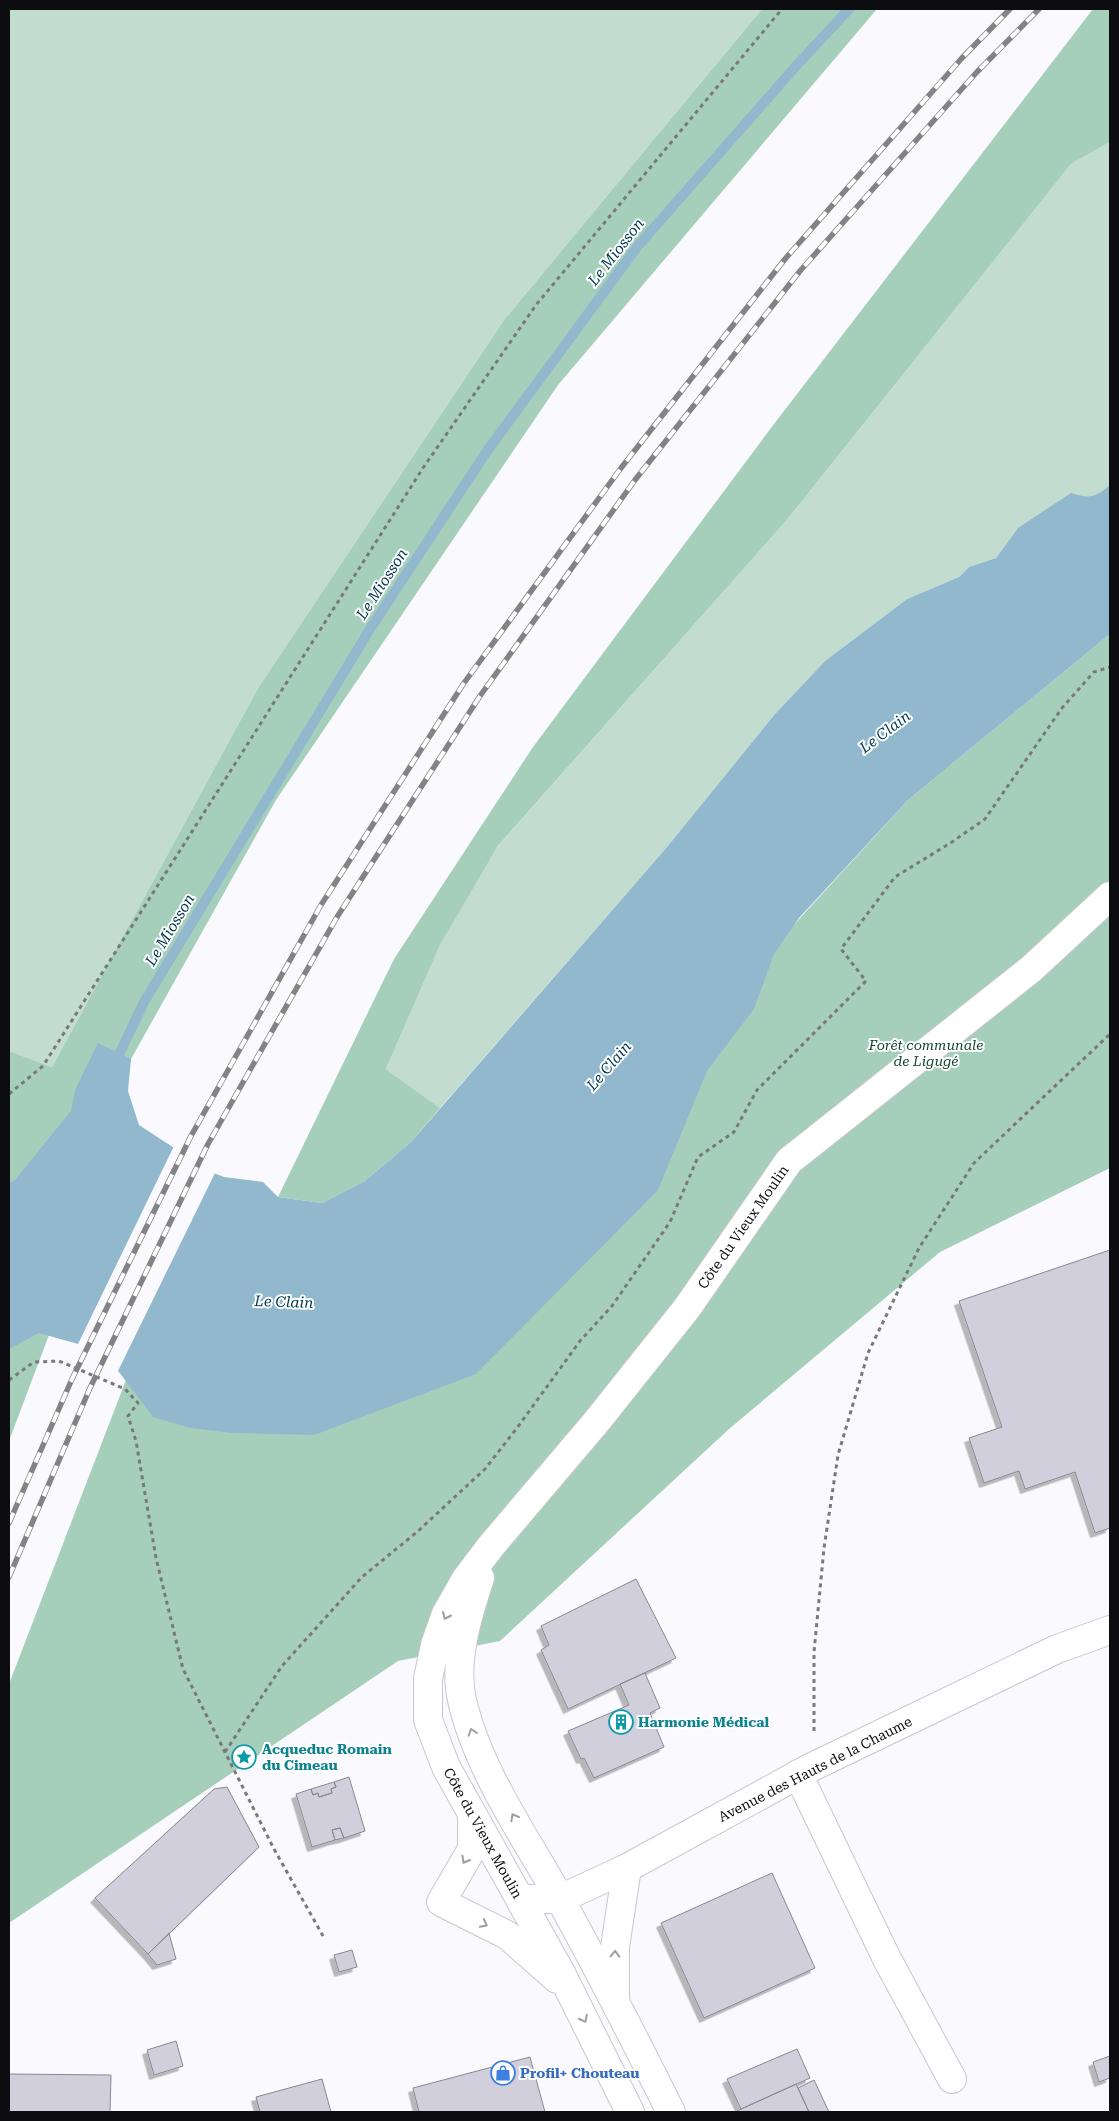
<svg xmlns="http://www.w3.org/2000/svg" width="1119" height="2121" viewBox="0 0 1119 2121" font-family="'Roboto Serif',serif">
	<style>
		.green { fill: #c2ddcf }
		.forest { fill: #a6cfbb }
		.water { fill: #91b8cd }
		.pier { fill: #faf9fe }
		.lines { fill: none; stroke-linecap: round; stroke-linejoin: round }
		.stream { stroke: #91b8cd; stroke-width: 10 }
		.building { fill: #d1cfdb; stroke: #898792; filter: url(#shadow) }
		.minor-casing { stroke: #c8c6d1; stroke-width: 30 }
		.path { stroke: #79787c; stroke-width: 3; stroke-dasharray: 4 4; stroke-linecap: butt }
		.minor { stroke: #fff; stroke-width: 28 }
		.rail-casing { stroke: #838286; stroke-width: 5.5 }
		.rail { stroke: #fff; stroke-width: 4; stroke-dasharray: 11; stroke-linecap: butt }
		.oneway { stroke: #9e9e9f }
		.labels { text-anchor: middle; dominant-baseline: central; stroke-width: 4; stroke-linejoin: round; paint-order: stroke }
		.park-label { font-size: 14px; font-style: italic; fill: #114632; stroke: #fff }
		.street-label { font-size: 14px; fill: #0d0c10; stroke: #fff }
		.culture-label { font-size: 14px; font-weight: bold; fill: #0d838f; stroke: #fff; text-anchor: start }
		.shop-label { font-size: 14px; font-weight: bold; fill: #366cbe; stroke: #fff; text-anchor: start }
		.water-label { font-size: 15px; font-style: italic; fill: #00374e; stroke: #fff }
	</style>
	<defs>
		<filter id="shadow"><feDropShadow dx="-4.5" dy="4.5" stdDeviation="0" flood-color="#0004"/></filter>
	</defs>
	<rect width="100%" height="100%" fill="#faf9fe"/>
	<path class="green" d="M 9,9 L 762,9 L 504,320 L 258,688 L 52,1067 L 9,1051 Z
		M 1110,142 L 1110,485 L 1099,494 L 1018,528 L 996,558 L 969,567 L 959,577 L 907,599 L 825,661 L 775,714 L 667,847 L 440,1108 L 386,1069 L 440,945 L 491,854 L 786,521 L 1071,164 Z"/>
	<path class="forest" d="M 762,9 L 877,9 L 558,385 L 276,800 L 131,1059 L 51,1284 L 49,1335 L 9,1441 L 9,1051 L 52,1067 L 258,688 L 504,320 Z
		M 1093,9 L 1110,9 L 1110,142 L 1071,164 L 786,521 L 497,847 L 440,945 L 386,1069 L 440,1108 L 412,1141 L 365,1181 L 322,1203 L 278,1197 L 394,959 L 533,747 L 774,424 Z
		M 1110,634 L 1110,1168 L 940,1252 L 729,1429 L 500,1641 L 398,1661 L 9,1923 L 9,1684 L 126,1380 L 461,1289 L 908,800 Z"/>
	<path class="water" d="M 1110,485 L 1110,634 L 908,800 L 799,918 L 774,954 L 754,1009 L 707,1071 L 658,1190 L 476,1374 L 314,1435 L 232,1433 L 190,1428 L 153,1417 L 119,1372 L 78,1344 L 39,1333 L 9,1349 L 9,1183 L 14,1181 L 71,1111 L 75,1090 L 98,1043 L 131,1059 L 128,1091 L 139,1125 L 211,1172 L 224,1177 L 263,1182 L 278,1197 L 322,1203 L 365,1181 L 412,1141 L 667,847 L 775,714 L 825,661 L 907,599 L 959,577 L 969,567 L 996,558 L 1018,528 L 1071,493 C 1090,499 1094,498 1110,485 Z"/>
	<path class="pier" d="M 174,1146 L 216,1171 L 117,1373 L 77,1346 Z"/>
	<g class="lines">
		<path class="stream" d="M 114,1065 L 144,1002 L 370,629 L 487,451 L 637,247 L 797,65 L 849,9"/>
	</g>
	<path class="building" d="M 1110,1250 L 1110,1528 L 1095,1533 L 1075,1472 L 1025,1489 L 1019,1471 L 984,1483 L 969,1438 L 1002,1427 L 959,1301 Z
		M 636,1579 L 676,1658 L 568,1709 L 541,1650 L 549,1645 L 541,1626 Z
		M 645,1673 L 660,1708 L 650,1713 L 664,1747 L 594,1778 L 584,1758 L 581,1759 L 568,1731 L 629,1705 L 620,1684 Z
		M 349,1777 L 365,1831 L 344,1838 L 340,1828 L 332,1830 L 335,1840 L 312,1847 L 296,1794 L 311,1789 L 313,1795 L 318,1793 L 319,1797 L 332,1793 L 331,1789 L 336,1787 L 334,1782 Z
		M 334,1782 L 336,1787 L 331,1789 L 332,1793 L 319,1797 L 318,1793 L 313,1795 L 311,1789 Z
		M 227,1787 L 259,1847 L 148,1954 L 95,1898 L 214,1789 Z
		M 340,1828 L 344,1838 L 335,1840 L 332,1830 Z
		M 772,1873 L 815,1968 L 704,2018 L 661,1923 Z
		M 169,1933 L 176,1959 L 157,1965 L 148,1954 Z
		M 352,1950 L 357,1967 L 339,1972 L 334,1955 Z
		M 176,2041 L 183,2066 L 154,2075 L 147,2050 Z
		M 797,2049 L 810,2078 L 741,2109 L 727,2079 Z
		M 1110,2056 L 1110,2078 L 1099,2082 L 1093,2062 Z
		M 530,2057 L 545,2112 L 419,2112 L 413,2088 Z
		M 9,2074 L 111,2075 L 110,2112 L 9,2112 Z
		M 322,2079 L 331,2112 L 260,2112 L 256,2097 Z
		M 814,2080 L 829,2112 L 809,2112 L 798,2088 Z
		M 796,2084 L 809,2112 L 737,2112 L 737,2111 Z"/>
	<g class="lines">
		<g class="minor-casing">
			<path id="minor" d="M 480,1578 C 468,1614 453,1662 462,1700 C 477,1768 525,1837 559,1897 C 598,1968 635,2040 671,2112
				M 798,1774 L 887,1959 L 952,2079
				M 472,1814 L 472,1849 L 441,1902 L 507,1935 L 557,1979
				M 520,1899 L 560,1899 L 627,1868 L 812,1767 L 1057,1649 L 1110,1630
				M 615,2001 L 615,1947 L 627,1868
				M 630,2112 L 560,1971 L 446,1767 L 428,1720 L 428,1679 L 435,1645 L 446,1614 L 466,1579 L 491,1546 L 597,1421 L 687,1308 L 789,1161 L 1031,969 L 1110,896"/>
		</g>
		<path class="path" d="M 9,1094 L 43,1066 L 423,468 L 536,305 L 782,9
			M 9,1380 L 34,1362 L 59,1361 L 125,1389 L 138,1403 L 128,1416 L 136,1441 L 156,1558 L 183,1669 L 274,1849 L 323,1936
			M 814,1731 L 814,1652 L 824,1548 L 838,1455 L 868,1353 L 919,1248 L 974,1163 L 1110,1034
			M 225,1752 L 282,1666 L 362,1577 L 417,1532 L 485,1469 L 517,1428 L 580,1341 L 612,1306 L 670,1222 L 698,1157 L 734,1132 L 757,1090 L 866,981 L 841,949 L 895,877 L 952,842 L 985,819 L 1062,708 L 1094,672 L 1110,667"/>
		<use href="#minor" class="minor"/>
		<g class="rail-casing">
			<path id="rail" d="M 9,1523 L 72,1379 L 191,1136 L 321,905 L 464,683 L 621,468 L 785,259 L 961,59 L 1010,9
				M 9,1577 L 90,1388 L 208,1144 L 337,917 L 480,696 L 635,480 L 800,271 L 976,73 L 1039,9"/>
		</g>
		<use href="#rail" class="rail"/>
	</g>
	<defs><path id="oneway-chevron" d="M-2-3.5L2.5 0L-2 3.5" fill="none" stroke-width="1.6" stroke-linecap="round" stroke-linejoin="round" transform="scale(1.25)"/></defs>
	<g class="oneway">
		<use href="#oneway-chevron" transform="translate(446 1616) rotate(114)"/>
		<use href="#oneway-chevron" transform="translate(472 1732) rotate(-108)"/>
		<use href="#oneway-chevron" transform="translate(514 1817) rotate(-119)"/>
		<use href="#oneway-chevron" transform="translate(465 1860) rotate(120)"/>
		<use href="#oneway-chevron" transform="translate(484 1924) rotate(27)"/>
		<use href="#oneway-chevron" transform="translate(615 1954) rotate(-89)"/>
		<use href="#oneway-chevron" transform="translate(584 2019) rotate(63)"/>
	</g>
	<defs>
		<g id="building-ring" transform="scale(1.25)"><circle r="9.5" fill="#fff" stroke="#0f9aa8" stroke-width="1.5"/><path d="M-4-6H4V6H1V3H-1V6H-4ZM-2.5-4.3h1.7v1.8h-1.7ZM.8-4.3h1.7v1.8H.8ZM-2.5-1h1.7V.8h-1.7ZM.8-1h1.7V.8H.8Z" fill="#0f9aa8"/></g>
		<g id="sight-ring" transform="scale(1.25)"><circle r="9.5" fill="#fff" stroke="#0f9aa8" stroke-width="1.5"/><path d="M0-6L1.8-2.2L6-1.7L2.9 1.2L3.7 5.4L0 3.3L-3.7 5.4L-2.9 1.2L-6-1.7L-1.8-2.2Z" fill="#0f9aa8"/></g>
		<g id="shop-ring" transform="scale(1.25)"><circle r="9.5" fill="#fff" stroke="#3f7fe0" stroke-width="1.5"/><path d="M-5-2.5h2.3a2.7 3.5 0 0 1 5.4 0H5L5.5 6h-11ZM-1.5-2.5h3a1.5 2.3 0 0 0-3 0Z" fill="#3f7fe0"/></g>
	</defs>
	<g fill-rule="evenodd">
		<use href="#building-ring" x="621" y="1722"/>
		<use href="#sight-ring" x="244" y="1757"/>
		<use href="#shop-ring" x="503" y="2073"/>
	</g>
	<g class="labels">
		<g class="park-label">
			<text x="926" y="1045">Forêt communale<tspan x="926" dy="16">de Ligugé</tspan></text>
		</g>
		<g class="street-label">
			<text transform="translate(743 1227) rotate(-55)">Côte du Vieux Moulin</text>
			<text transform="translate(815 1769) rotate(-27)">Avenue des Hauts de la Chaume</text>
			<text transform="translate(483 1833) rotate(61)">Côte du Vieux Moulin</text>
		</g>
		<g class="culture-label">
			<text x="638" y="1722">Harmonie Médical</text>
			<text x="262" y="1749">Acqueduc Romain<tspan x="262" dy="16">du Cimeau</tspan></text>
		</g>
		<g class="shop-label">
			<text x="520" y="2073">Profil+ Chouteau</text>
		</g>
		<g class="water-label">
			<text transform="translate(616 252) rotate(-52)">Le Miosson</text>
			<text transform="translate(382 584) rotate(-57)">Le Miosson</text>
			<text transform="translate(885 732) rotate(-37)">Le Clain</text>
			<text transform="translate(170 930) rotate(-59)">Le Miosson</text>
			<text transform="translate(609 1066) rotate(-49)">Le Clain</text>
			<text transform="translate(284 1302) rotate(2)">Le Clain</text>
		</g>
	</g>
	<rect width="1119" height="2121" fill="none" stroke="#0d0c10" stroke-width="20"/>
</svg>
